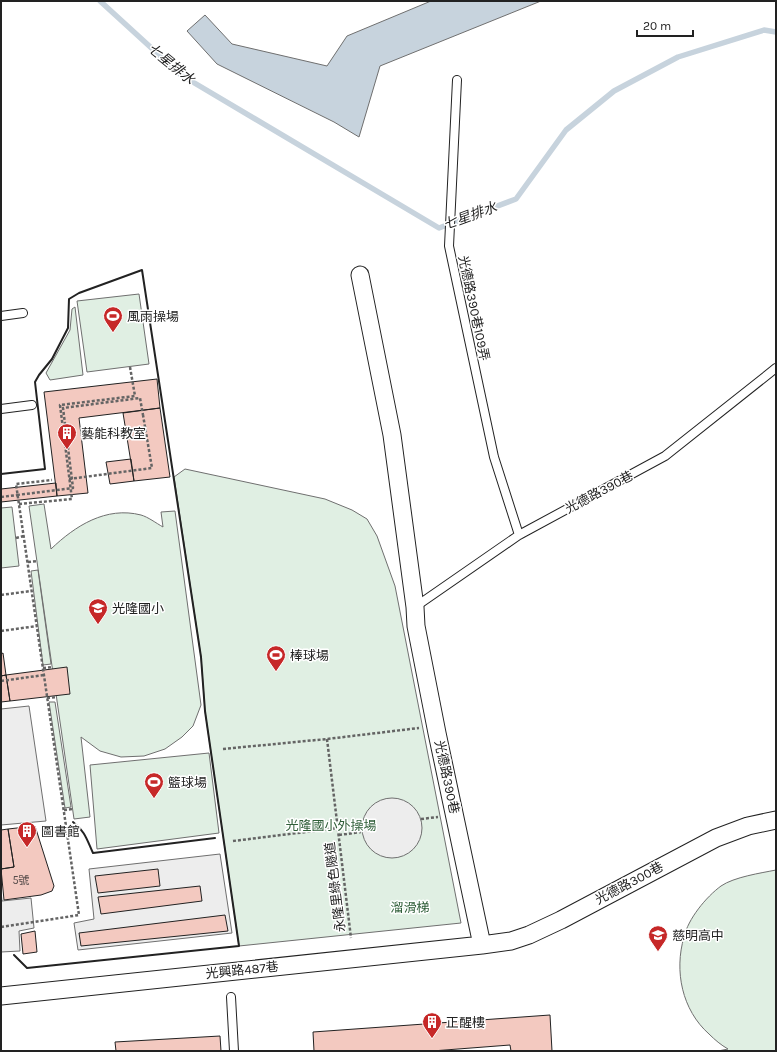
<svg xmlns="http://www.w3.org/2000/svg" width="777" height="1052" viewBox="0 0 777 1052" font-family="Karla,'Noto Sans TC',sans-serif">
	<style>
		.green { fill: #e0efe3; stroke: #6f6f6f }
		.parking { fill: #ededed; stroke: #6f6f6f }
		.water { fill: #c7d3dd; stroke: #6f6f6f }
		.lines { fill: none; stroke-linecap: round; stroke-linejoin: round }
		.stream { stroke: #c7d3dd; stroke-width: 5.5 }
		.building { fill: #f3c9c0; stroke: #222 }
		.lane-casing { stroke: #222; stroke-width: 10 }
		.street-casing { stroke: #222; stroke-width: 19 }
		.path { stroke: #646464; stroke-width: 2.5; stroke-dasharray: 3 2; stroke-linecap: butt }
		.lane { stroke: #fff; stroke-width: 8 }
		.street { stroke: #fff; stroke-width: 17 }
		.path-bridge { stroke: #646464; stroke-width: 2.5; stroke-dasharray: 3 2; stroke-linecap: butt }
		.wall { stroke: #222; stroke-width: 2 }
		.labels { text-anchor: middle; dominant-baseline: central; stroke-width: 3; stroke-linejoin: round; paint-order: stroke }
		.number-label { font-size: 11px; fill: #564c4a }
		.street-label { font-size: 13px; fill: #222; stroke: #fff }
		.poi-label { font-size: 13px; fill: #222; stroke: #fff; text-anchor: start }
		.park-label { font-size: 13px; fill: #2f5e38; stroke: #fff }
		.water-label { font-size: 14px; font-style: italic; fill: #222; stroke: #fff }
	</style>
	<rect width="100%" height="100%" fill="#fff"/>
	<path class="green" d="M 139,294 L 149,364 L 87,372 L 77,301 Z
		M 75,307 L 83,375 L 50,380 L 46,373 L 70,330 L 72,309 Z
		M 185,469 L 325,499 L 352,510 L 367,519 L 377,536 L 395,586 L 461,923 L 239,946 L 205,711 L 201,657 L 174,477 Z
		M 44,504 L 51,549 C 75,526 106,506 141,515 C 148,517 156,523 163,527 L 161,512 L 175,511 L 201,705 L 193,726 L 182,737 L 165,749 L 144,756 L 121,757 L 100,751 L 81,737 L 90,817 L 74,819 L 29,506 Z
		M 12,507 L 19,566 L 1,568 L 1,508 Z
		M 38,570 L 51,664 L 43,665 L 31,571 Z
		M 49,702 L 55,702 L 71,807 L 65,808 Z
		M 209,753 L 219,833 L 97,849 L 90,765 Z
		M 776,870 L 776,1051 L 718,1051 L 728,1049 C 721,1045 715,1040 709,1034 C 682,1010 674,971 684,937 C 688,919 706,897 721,886 C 734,877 761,873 776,870 Z"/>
	<path class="parking" d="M 29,706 L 46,821 L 1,825 L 1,709 Z
		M362 828a30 30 0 1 1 60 0a30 30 0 1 1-60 0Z
		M 220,854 L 232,933 L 78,950 L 74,923 L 94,919 L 89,869 Z
		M 1,891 L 2,901 L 31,898 L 34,928 L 19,931 L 20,951 L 1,952 Z"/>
	<path class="water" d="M 431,1 L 541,1 L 380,66 L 359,137 L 334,122 L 217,64 L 187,31 L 205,15 L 232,44 L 327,66 L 347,36 Z"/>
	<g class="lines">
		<path class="stream" d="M 100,1 L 181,75 L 439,228 L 516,199 L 566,130 L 614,91 L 678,57 L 764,30 L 776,32"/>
	</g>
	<path class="building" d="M 157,379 L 160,408 L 79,418 L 88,493 L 57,496 L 44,392 Z
		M 160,408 L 170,477 L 134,481 L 123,413 Z
		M 131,459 L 134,481 L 110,484 L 106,462 Z
		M 56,483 L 57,496 L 1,502 L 1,489 Z
		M 3,653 L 6,675 L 1,676 L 1,654 Z
		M 67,667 L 70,694 L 10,701 L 6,675 Z
		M 6,675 L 10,701 L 1,702 L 1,676 Z
		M 35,826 L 54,886 L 52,891 L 41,895 L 4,900 L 1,869 L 14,867 L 8,829 Z
		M 8,829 L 14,867 L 1,869 L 1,830 Z
		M 158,869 L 160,886 L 98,893 L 95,876 Z
		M 200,886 L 202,901 L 101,914 L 98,897 Z
		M 225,915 L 228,931 L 81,946 L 79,933 Z
		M 35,931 L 37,952 L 23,954 L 21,934 Z
		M 550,1015 L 552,1051 L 511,1051 L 510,1045 L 432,1051 L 314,1051 L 313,1032 Z
		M 220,1036 L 221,1051 L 116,1051 L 115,1042 Z"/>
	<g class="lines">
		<g class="lane-casing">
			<path id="lane" d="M 457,80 L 449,246 L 494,457 L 519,535
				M 1,316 L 23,313
				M 1,409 L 32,405
				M 415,607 L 519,535 L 665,456 L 776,368
				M 231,997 L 234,1051"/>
		</g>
		<g class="street-casing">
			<path id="street" d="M 360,275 L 392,435 L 415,607 L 416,626 L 437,733 L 482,945
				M 1,996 L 482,945 L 511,941 L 529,935 L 561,920 L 716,838 L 748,826 L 776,820"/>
		</g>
		<path class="path" d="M 69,479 L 152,468 L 143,415
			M 1,497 L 17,495
			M 19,504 L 72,499 L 60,405 L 135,396 L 130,367
			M 16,538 L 24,536
			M 28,562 L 38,561
			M 1,595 L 31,591
			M 1,631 L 37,626
			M 43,668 L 53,667
			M 1,681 L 44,675
			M 47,698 L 57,697
			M 327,739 L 351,938
			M 223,749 L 327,739 L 419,728
			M 64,810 L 73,809
			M 421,819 L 438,817
			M 339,835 L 361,832
			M 233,841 L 338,828
			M 1,927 L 79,915 L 16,484 L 52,480"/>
		<use href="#lane" class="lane"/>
		<use href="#street" class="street"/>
		<path class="path-bridge" d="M 17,495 L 73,488 L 63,408 L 140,398 L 143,415"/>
		<path class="wall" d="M 1,474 L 45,469 L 35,382 L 39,375 L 52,359 L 68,328 L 69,299 L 79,293 L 142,270 L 201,657 L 205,711 L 239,946 L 27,968 L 14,955
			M 73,822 C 85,831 87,840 93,853 L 215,838"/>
	</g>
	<defs>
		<g id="stadium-pin" transform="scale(1)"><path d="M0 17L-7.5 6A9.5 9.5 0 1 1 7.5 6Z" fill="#c62828" stroke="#fff"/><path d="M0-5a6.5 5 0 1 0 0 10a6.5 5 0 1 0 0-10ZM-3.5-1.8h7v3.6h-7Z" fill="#fff"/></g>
		<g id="building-pin" transform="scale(1)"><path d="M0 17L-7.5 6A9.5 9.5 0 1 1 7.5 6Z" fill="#c62828" stroke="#fff"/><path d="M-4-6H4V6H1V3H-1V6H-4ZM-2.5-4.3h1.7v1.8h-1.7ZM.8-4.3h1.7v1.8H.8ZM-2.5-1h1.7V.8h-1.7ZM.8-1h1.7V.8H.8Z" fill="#fff"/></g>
		<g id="school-pin" transform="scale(1)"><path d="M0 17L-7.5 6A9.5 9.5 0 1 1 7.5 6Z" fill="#c62828" stroke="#fff"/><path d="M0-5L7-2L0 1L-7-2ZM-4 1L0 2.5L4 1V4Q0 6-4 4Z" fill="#fff"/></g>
	</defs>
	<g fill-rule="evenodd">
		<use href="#stadium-pin" x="113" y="316"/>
		<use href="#building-pin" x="67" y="433"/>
		<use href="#school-pin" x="98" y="608"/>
		<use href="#stadium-pin" x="276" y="655"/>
		<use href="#stadium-pin" x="154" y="782"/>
		<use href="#building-pin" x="27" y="831"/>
		<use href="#school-pin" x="658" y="935"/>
		<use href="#building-pin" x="432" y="1022"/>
	</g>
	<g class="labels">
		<g class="number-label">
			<text x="21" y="880">5號</text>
		</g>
		<g class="street-label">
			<text transform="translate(474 308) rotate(78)">光德路390巷109弄</text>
			<text transform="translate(599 492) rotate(-28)">光德路390巷</text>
			<text transform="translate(447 777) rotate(78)">光德路390巷</text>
			<text transform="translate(629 883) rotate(-28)">光德路300巷</text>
			<text transform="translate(335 887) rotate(-97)">永隆里綠色隧道</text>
			<text transform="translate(242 970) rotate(-6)">光興路487巷</text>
		</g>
		<g class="poi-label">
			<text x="127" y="316">風雨操場</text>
			<text x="81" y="433">藝能科教室</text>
			<text x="112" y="608">光隆國小</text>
			<text x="290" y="655">棒球場</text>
			<text x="168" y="782">籃球場</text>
			<text x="41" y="831">圖書館</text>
			<text x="672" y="935">慈明高中</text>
			<text x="446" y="1022">正醒樓</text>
		</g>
		<g class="park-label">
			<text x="331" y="825">光隆國小外操場</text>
			<text x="410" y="907">溜滑梯</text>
		</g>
		<g class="water-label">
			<text transform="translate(171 64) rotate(39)">七星排水</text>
			<text transform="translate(470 216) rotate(-20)">七星排水</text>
		</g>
	</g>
	<rect width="777" height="1052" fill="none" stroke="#222222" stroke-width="4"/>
	<path d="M637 30v6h56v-6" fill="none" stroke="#222222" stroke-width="2"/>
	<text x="643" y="30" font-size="12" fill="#222222" stroke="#ffffff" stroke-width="3" paint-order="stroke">20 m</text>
</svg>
